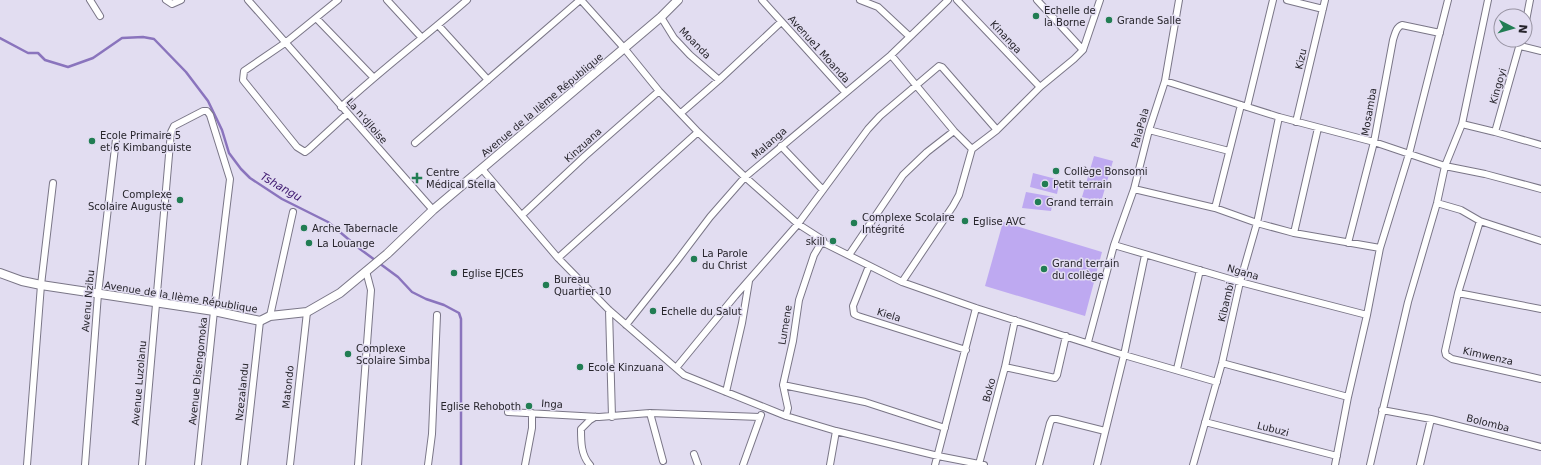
<svg xmlns="http://www.w3.org/2000/svg" width="1541" height="465" viewBox="0 0 1541 465" font-family="'DejaVu Sans',sans-serif">
	<style>
		.green { fill: #bea9f1 }
		.lines { fill: none; stroke-linecap: round; stroke-linejoin: round }
		.stream { stroke: #8a74bd; stroke-width: 2.5 }
		.street-casing { stroke: #7a7687; stroke-width: 8 }
		.secondary-casing { stroke: #7a7687; stroke-width: 10 }
		.street { stroke: #fff; stroke-width: 6 }
		.secondary { stroke: #fff; stroke-width: 8 }
		.poi-dot { fill: #217d53; stroke: #e2ddf1; stroke-width: 1.5 }
		.labels { text-anchor: middle; dominant-baseline: central; stroke-width: 3; stroke-linejoin: round; paint-order: stroke }
		.poi-label { font-size: 10px; fill: #27252c; stroke: #e2ddf1; text-anchor: start }
		.street-label { font-size: 10px; fill: #27252c; stroke: #e2ddf1 }
		.water-label { font-size: 11px; font-style: italic; fill: #3b156d; stroke: #e2ddf1 }
	</style>
	<rect width="100%" height="100%" fill="#e2ddf1"/>
	<path class="green" d="M 1094,156 L 1113,161 L 1101,202 L 1082,197 Z
		M 1033,173 L 1060,180 L 1057,194 L 1030,187 Z
		M 1026,192 L 1054,197 L 1051,211 L 1022,208 Z
		M 1003,222 L 1102,252 L 1085,316 L 985,286 Z"/>
	<g class="lines">
		<path class="stream" d="M 0,38 L 28,53 L 38,53 L 45,60 L 68,67 L 93,58 L 122,38 L 143,37 L 154,39 L 186,72 L 208,101 L 222,130 L 229,153 L 241,169 L 250,178 L 282,199 L 328,222 L 360,249 L 398,277 L 412,292 L 426,299 L 444,305 L 459,313 L 461,319 L 461,465"/>
		<g class="street-casing">
			<path id="street" d="M 90,0 L 100,16
				M 166,0 L 172,4 L 181,0
				M 248,0 L 433,210
				M 338,0 L 285,43 L 244,71 L 243,80 L 297,147 L 305,152 L 309,149 L 347,114
				M 387,0 L 422,38
				M 581,0 L 624,48 L 659,91 L 698,132 L 745,177 L 798,224 L 823,240 L 824,243 L 902,282 L 976,308 L 1124,355 L 1217,382
				M 762,0 L 845,92
				M 860,0 L 878,7 L 909,36
				M 957,0 L 1040,87
				M 1037,0 L 1083,50
				M 1287,0 L 1323,9
				M 661,17 L 674,38 L 690,55 L 719,80
				M 316,18 L 373,77
				M 438,25 L 488,80
				M 1525,26 L 1530,0
				M 1520,46 L 1541,51
				M 891,55 L 954,131 L 972,149
				M 1165,81 L 1279,117 L 1374,142 L 1445,166 L 1485,174 L 1541,189
				M 341,107 C 382,69 426,36 467,0
				M 1247,107 L 1273,0
				M 681,113 L 719,80 L 781,22
				M 1296,122 L 1325,0
				M 1462,124 L 1495,132 L 1541,145
				M 1149,130 L 1229,151
				M 1495,132 L 1521,40
				M 415,143 L 580,0
				M 781,146 L 823,190
				M 972,149 L 997,130 L 1040,87 L 1074,59 L 1083,50 L 1100,0
				M 482,169 L 558,258 L 609,310 L 684,375 L 786,416 L 836,431 L 938,456 L 984,465
				M 1134,189 L 1215,208 L 1257,223 L 1294,233 L 1380,248
				M 1437,203 L 1461,210 L 1480,221 L 1541,241
				M 1215,208 L 1241,105
				M 522,215 L 585,156 L 659,91
				M 1480,221 L 1458,293 L 1445,351 L 1446,355 L 1452,359 L 1541,379
				M 1294,233 L 1318,128
				M 1348,243 L 1374,142 L 1393,40 C 1395,34 1396,27 1402,25 L 1440,33
				M 1114,245 L 1240,282 L 1367,315
				M 849,255 L 903,175 L 927,152 L 954,131
				M 558,258 L 698,132
				M 869,266 L 853,306 L 854,314 L 858,316 L 966,350
				M 902,282 L 953,206 L 959,195 L 972,149
				M 1458,293 L 1541,309
				M 609,310 L 612,417
				M 270,316 L 293,212
				M 626,325 L 676,262 L 710,217 L 745,177 L 891,55 L 948,0
				M 1088,342 L 1114,245 L 1134,189 L 1149,130 L 1165,81 L 1179,0
				M 1222,363 L 1348,397
				M 1005,367 L 1055,378 L 1057,375 L 1066,336
				M 676,368 L 735,296 L 798,224 L 868,129 L 880,116 L 939,66 L 942,67 L 997,130
				M 1177,369 L 1200,270
				M 783,385 L 865,402 L 945,428
				M 726,392 L 742,323 L 749,281
				M 1382,410 L 1431,419 L 1541,447
				M 508,412 L 599,417 L 650,413 L 760,417
				M 650,413 L 663,461
				M 786,416 L 788,408 L 783,385 L 793,341 L 799,300 L 814,255 L 823,240
				M 1205,422 L 1337,456
				M 694,454 L 698,465
				M 979,464 L 1005,367 L 1015,320
				M 27,465 L 41,285 L 53,183
				M 85,465 L 98,294 L 116,139
				M 142,465 L 171,132 L 174,126 L 203,111 L 207,111 L 210,115 L 230,179 L 214,311 L 198,465
				M 244,465 L 260,321
				M 290,465 L 307,312
				M 358,465 L 371,290 L 366,271
				M 428,465 L 432,434 L 437,315
				M 525,465 L 532,428 L 532,413
				M 590,465 C 581,455 581,442 581,429 L 590,420 L 595,417
				M 743,465 L 761,415
				M 830,465 L 836,431
				M 935,465 L 976,308
				M 1039,465 L 1050,423 L 1052,419 L 1057,419 L 1105,431
				M 1097,465 L 1124,355 L 1145,255
				M 1193,465 L 1222,363 L 1240,282 L 1257,223 L 1279,117
				M 1335,465 L 1348,397 L 1367,315 L 1380,248 L 1409,154 L 1448,0
				M 1370,465 L 1408,302 L 1437,203 L 1445,166 L 1462,124 L 1488,0
				M 1420,465 L 1431,419"/>
		</g>
		<g class="secondary-casing">
			<path id="secondary" d="M 0,273 L 22,281 L 41,285 L 214,311 L 260,321 L 270,316 L 307,312 L 340,293 L 387,254 L 433,210 L 661,17 L 678,0"/>
		</g>
		<use href="#street" class="street"/>
		<use href="#secondary" class="secondary"/>
	</g>
	<g class="poi-dot">
		<circle cx="1036" cy="16" r="4"/>
		<circle cx="1109" cy="20" r="4"/>
		<circle cx="92" cy="141" r="4"/>
		<circle cx="1056" cy="171" r="4"/>
		<path d="M415 172h4v4h4v4h-4v4h-4v-4h-4v-4h4z"/>
		<circle cx="1045" cy="184" r="4"/>
		<circle cx="180" cy="200" r="4"/>
		<circle cx="1038" cy="202" r="4"/>
		<circle cx="965" cy="221" r="4"/>
		<circle cx="854" cy="223" r="4"/>
		<circle cx="304" cy="228" r="4"/>
		<circle cx="833" cy="241" r="4"/>
		<circle cx="309" cy="243" r="4"/>
		<circle cx="694" cy="259" r="4"/>
		<circle cx="1044" cy="269" r="4"/>
		<circle cx="454" cy="273" r="4"/>
		<circle cx="546" cy="285" r="4"/>
		<circle cx="653" cy="311" r="4"/>
		<circle cx="348" cy="354" r="4"/>
		<circle cx="580" cy="367" r="4"/>
		<circle cx="529" cy="406" r="4"/>
	</g>
	<g class="labels">
		<g class="poi-label">
			<text x="1044" y="10">Echelle de<tspan x="1044" dy="12">la Borne</tspan></text>
			<text x="1117" y="20">Grande Salle</text>
			<text x="100" y="135">Ecole Primaire 5<tspan x="100" dy="12">et 6 Kimbanguiste</tspan></text>
			<text x="1064" y="171">Collège Bonsomi</text>
			<text x="426" y="172">Centre<tspan x="426" dy="12">Médical Stella</tspan></text>
			<text x="1053" y="184">Petit terrain</text>
			<text x="172" y="194" text-anchor="end">Complexe<tspan x="172" dy="12">Scolaire Auguste</tspan></text>
			<text x="1046" y="202">Grand terrain</text>
			<text x="862" y="217">Complexe Scolaire<tspan x="862" dy="12">Intégrité</tspan></text>
			<text x="973" y="221">Eglise AVC</text>
			<text x="312" y="228">Arche Tabernacle</text>
			<text x="825" y="241" text-anchor="end">skill</text>
			<text x="317" y="243">La Louange</text>
			<text x="702" y="253">La Parole<tspan x="702" dy="12">du Christ</tspan></text>
			<text x="1052" y="263">Grand terrain<tspan x="1052" dy="12">du collège</tspan></text>
			<text x="462" y="273">Eglise EJCES</text>
			<text x="554" y="279">Bureau<tspan x="554" dy="12">Quartier 10</tspan></text>
			<text x="661" y="311">Echelle du Salut</text>
			<text x="356" y="348">Complexe<tspan x="356" dy="12">Scolaire Simba</tspan></text>
			<text x="588" y="367">Ecole Kinzuana</text>
			<text x="521" y="406" text-anchor="end">Eglise Rehoboth</text>
		</g>
		<g class="street-label">
			<text transform="translate(1006 37) rotate(47)">Kinanga</text>
			<text transform="translate(695 43) rotate(45)">Moanda</text>
			<text transform="translate(819 49) rotate(48)">Avenue1 Moanda</text>
			<text transform="translate(1301 59) rotate(-77)">Kizu</text>
			<text transform="translate(1498 86) rotate(-74)">Kingoyi</text>
			<text transform="translate(542 105) rotate(-40)">Avenue de la IIème République</text>
			<text transform="translate(1369 112) rotate(-80)">Mosamba</text>
			<text transform="translate(367 121) rotate(49)">La n'djloise</text>
			<text transform="translate(1140 128) rotate(-74)">PalaPala</text>
			<text transform="translate(769 143) rotate(-41)">Malanga</text>
			<text transform="translate(583 145) rotate(-42)">Kinzuana</text>
			<text transform="translate(1243 272) rotate(16)">Ngana</text>
			<text transform="translate(181 297) rotate(9)">Avenue de la IIème République</text>
			<text transform="translate(88 301) rotate(-85)">Avenu Nzibu</text>
			<text transform="translate(1226 302) rotate(-77)">Kibambi</text>
			<text transform="translate(889 315) rotate(17)">Kiela</text>
			<text transform="translate(785 325) rotate(-81)">Lumene</text>
			<text transform="translate(1488 356) rotate(13)">Kimwenza</text>
			<text transform="translate(198 371) rotate(-84)">Avenue Disengomoka</text>
			<text transform="translate(139 383) rotate(-85)">Avenue Luzolanu</text>
			<text transform="translate(288 387) rotate(-84)">Matondo</text>
			<text transform="translate(989 390) rotate(-75)">Boko</text>
			<text transform="translate(242 392) rotate(-84)">Nzezalandu</text>
			<text transform="translate(552 404) rotate(4)">Inga</text>
			<text transform="translate(1488 423) rotate(14)">Bolomba</text>
			<text transform="translate(1273 429) rotate(14)">Lubuzi</text>
		</g>
		<g class="water-label">
			<text transform="translate(281 187) rotate(30)">Tshangu</text>
		</g>
	</g>
	<g transform="translate(1513 28) rotate(96)"><circle r="19" fill="#e2ddf1" stroke="#9793a2"/>
	<path d="M0-3L7 15L0 10L-7 15Z" fill="#217d53"/>
	<text y="-6" font-size="11" font-weight="bold" text-anchor="middle" fill="#27252c">N</text>
	</g>
</svg>
